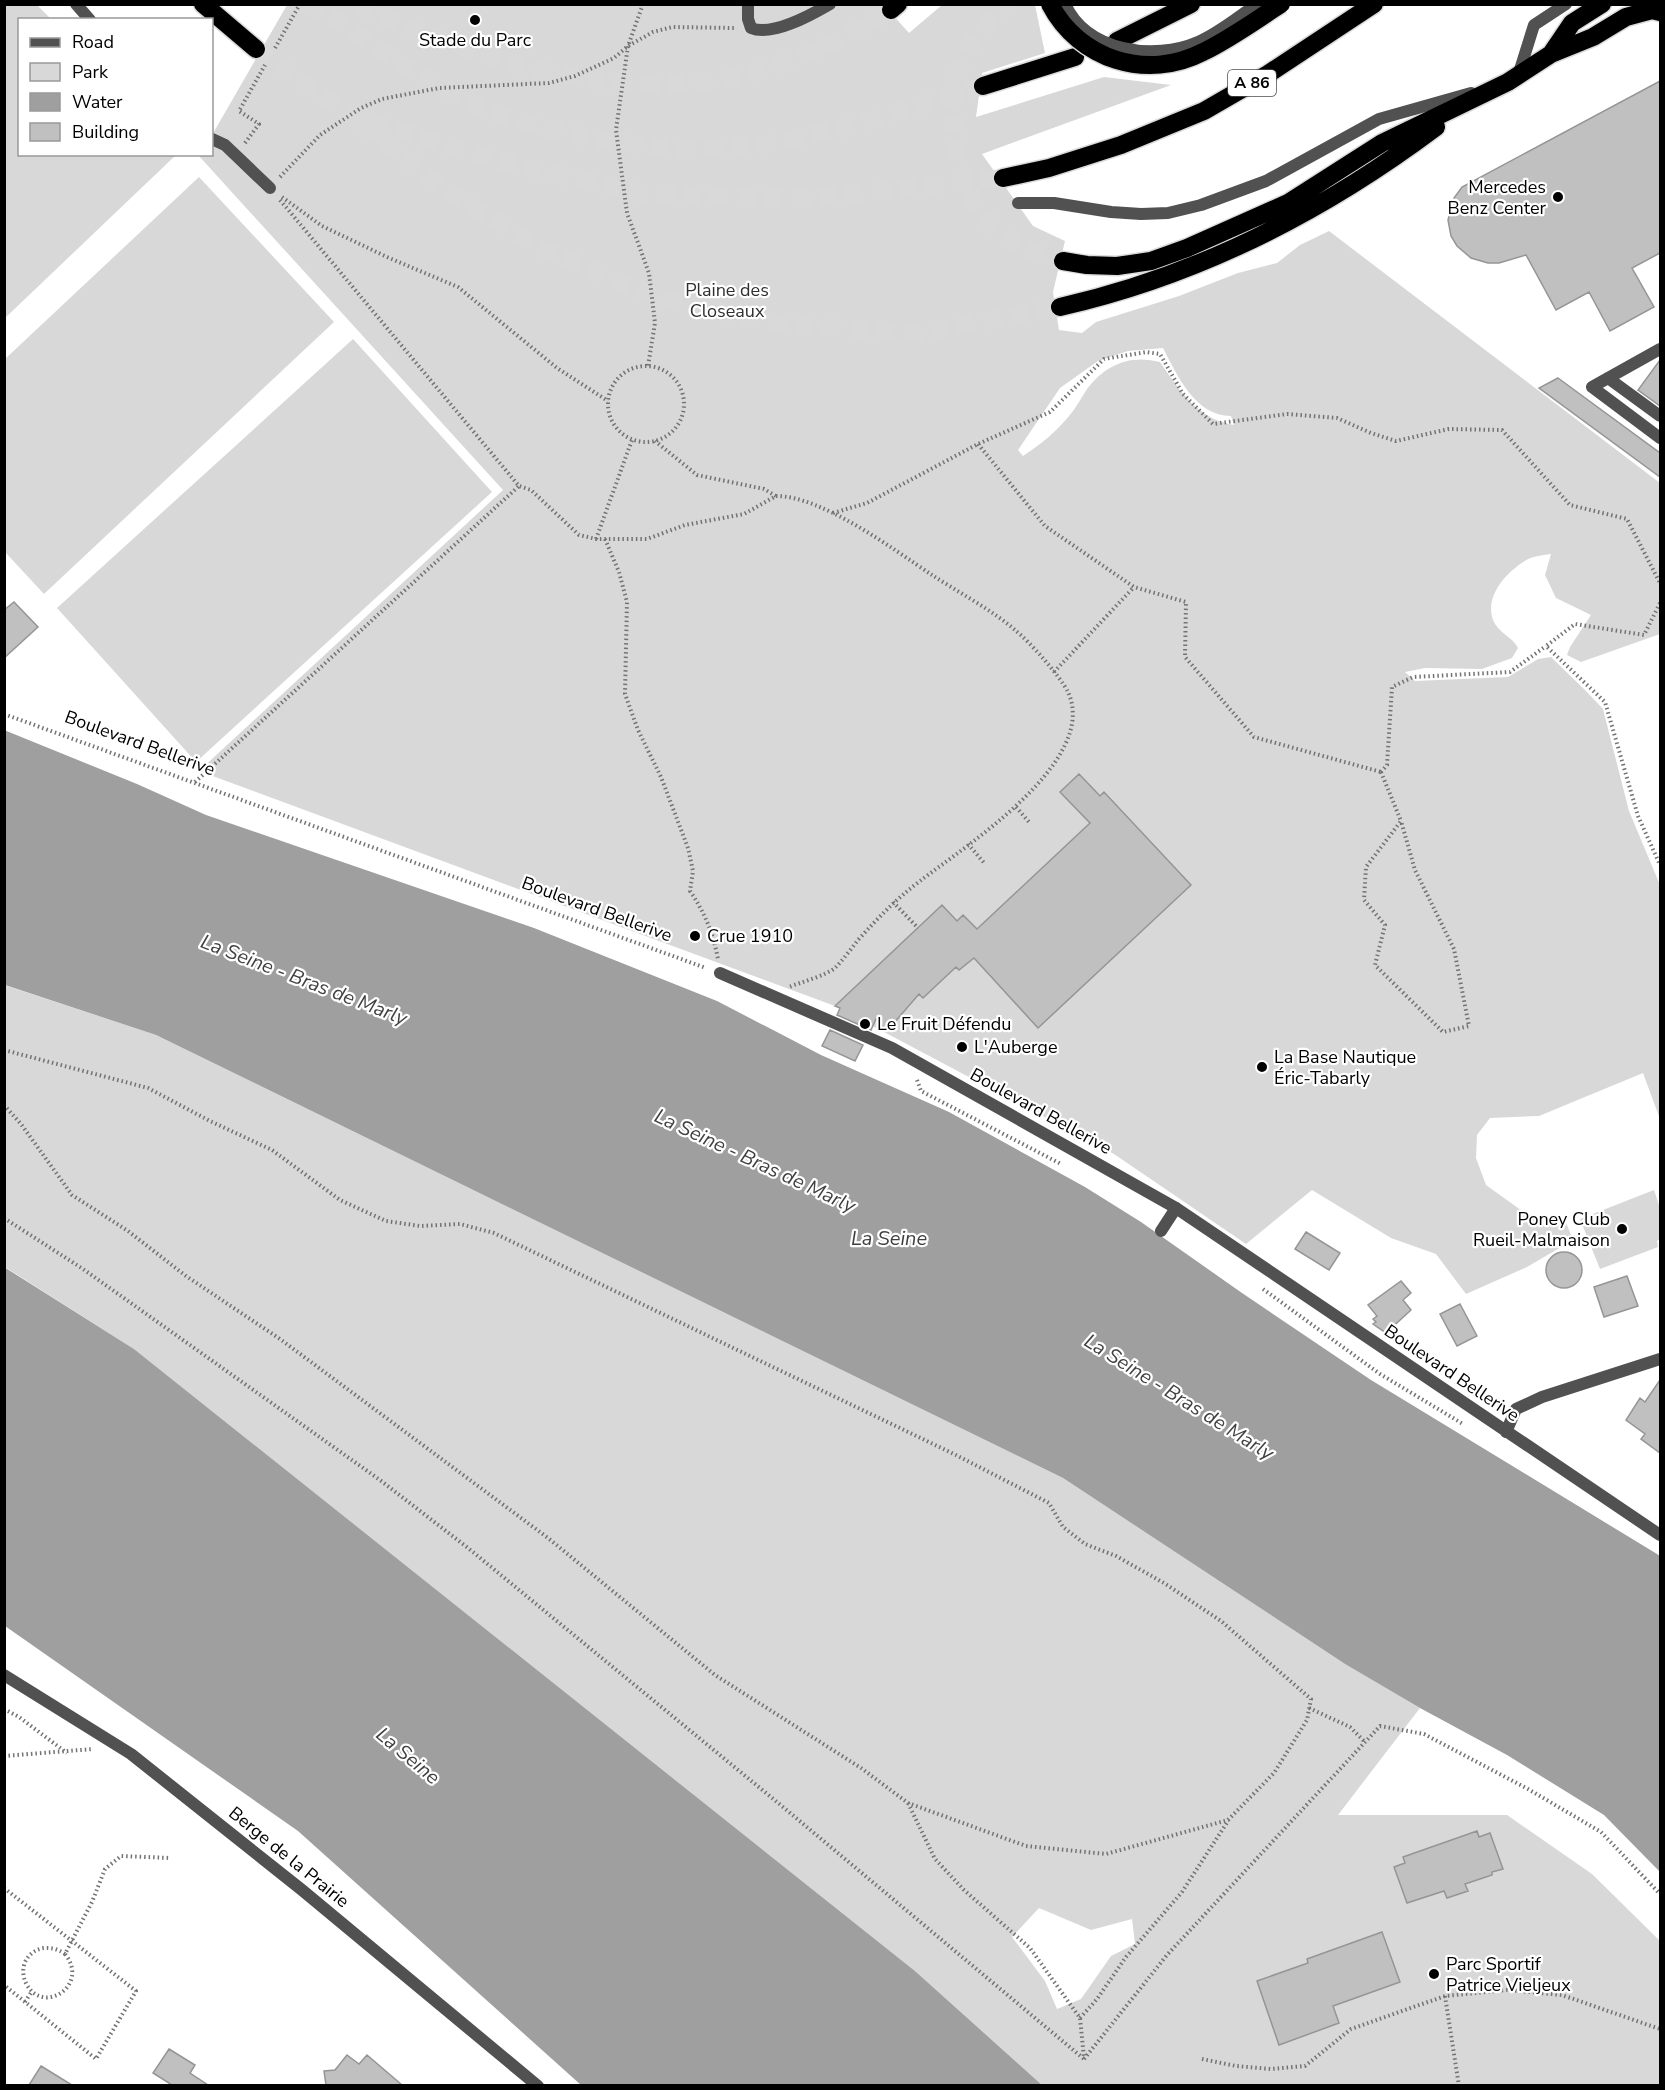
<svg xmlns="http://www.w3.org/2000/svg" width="1665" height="2090" viewBox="0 0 1665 2090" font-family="'Nunito Sans',sans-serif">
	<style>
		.green { fill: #d8d8d8; fill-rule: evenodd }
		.water { fill: #9f9f9f }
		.building { fill: #c0c0c0; stroke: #959595; stroke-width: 1.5 }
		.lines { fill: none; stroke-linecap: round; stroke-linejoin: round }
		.motorway-tunnel { stroke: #d9d9d9; stroke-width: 18; stroke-dasharray: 18 9; stroke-linecap: butt }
		.motorway-casing { stroke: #dbdbdb; stroke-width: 21 }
		.path { stroke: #737373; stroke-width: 4; stroke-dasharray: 1.5 3; stroke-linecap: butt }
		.service { stroke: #515151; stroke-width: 12 }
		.pedestrian { stroke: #515151; stroke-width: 12 }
		.minor { stroke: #515151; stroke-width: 12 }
		.motorway { stroke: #000; stroke-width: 18 }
		.motorway-bridge-casing { stroke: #dbdbdb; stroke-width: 21; stroke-linecap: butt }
		.service-bridge { stroke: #515151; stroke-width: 12 }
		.motorway-bridge { stroke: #000; stroke-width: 18 }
		.poi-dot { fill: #000; stroke: #fff; stroke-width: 2 }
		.labels { text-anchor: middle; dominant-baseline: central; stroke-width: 4.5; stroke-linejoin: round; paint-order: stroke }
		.shield { fill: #fff; stroke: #4c4c4c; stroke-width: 1.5 }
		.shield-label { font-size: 16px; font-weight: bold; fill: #000 }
		.poi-label { font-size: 18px; fill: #000; stroke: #fff; text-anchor: start }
		.park-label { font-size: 18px; fill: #2f2f2f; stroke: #fff }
		.street-label { font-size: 18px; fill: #000; stroke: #fff }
		.water-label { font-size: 20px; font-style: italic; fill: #404040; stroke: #fff }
	</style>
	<rect width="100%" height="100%" fill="#fff"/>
	<path class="green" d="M 5,4 L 37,5 L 51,19 L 20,20 L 20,154 L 176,155 L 5,318 Z
		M 883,4 L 909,33 L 942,5 L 1035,5 L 1045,53 L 982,73 L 976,117 L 1104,77 L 1171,85 L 982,154 L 1033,226 L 1065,241 L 1053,292 L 1059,330 L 1082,333 L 1096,322 L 1179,296 L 1238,273 L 1277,263 L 1300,245 L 1329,231 L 1660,483 L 1660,634 L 1581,662 L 1567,655 L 1570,647 L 1591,615 L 1556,598 L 1545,575 L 1551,554 C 1544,555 1535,556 1528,559 C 1508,570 1484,595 1493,620 C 1498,633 1513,637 1518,648 L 1512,658 L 1482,669 L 1425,668 L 1405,672 L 1415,681 L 1508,677 L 1538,659 L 1551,657 L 1586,691 L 1603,709 L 1629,811 L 1660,885 L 1660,1119 L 1643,1073 L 1539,1116 L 1490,1118 L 1477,1135 L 1476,1158 L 1486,1185 L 1536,1221 L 1565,1220 L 1573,1240 L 1527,1267 L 1466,1294 L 1436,1254 L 1391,1238 L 1312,1190 L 1246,1244 L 1114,1154 L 835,1006 L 199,771 L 503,490 L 199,156 L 212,154 L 212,135 L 287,5 ZM 1163,348 C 1177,375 1195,416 1231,416 L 1234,425 C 1197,419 1180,391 1160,362 C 1130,354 1105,365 1087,389 C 1081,398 1076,408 1069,416 C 1056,432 1040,445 1023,456 L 1018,450 L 1060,388 L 1098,361 L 1128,351 Z
		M 199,177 L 334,322 L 44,594 L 5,552 L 5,359 Z
		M 353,339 L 492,492 L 196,762 L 57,608 Z
		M 4,985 L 156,1035 L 1063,1478 L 1345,1664 L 1420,1708 L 1338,1815 L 1507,1815 L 1592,1874 L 1660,1941 L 1660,2085 L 1042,2085 L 915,1971 L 134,1349 L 5,1267 ZM 1039,1908 L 1091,1930 L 1132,1919 L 1135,1944 L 1111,1956 L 1081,1999 L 1057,2009 L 1045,1981 L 1012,1937 Z
		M 1654,1190 L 1660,1208 L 1660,1239 L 1657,1241 L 1658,1247 L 1600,1269 L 1580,1219 Z"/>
	<path class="water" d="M 4,730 L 137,784 L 206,815 L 534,928 L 717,1001 L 821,1055 L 949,1112 L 1085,1187 L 1141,1222 L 1242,1293 L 1371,1380 L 1657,1554 L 1660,1556 L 1660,1872 L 1604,1815 L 1507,1755 L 1420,1708 L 1345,1664 L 1063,1478 L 156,1035 L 5,985 Z
		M 4,1267 L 134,1349 L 915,1971 L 1042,2085 L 581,2085 L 298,1831 L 5,1626 Z"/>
	<path class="building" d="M 1660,81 L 1660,253 L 1632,268 L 1654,307 L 1610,331 L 1589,292 L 1556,310 L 1526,255 L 1499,263 L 1488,263 L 1471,258 L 1457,246 L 1451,236 L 1448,220 L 1454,198 L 1462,187 Z
		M 1660,360 L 1660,406 L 1638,390 Z
		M 1558,378 L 1660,453 L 1660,477 L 1539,388 Z
		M 14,602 L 38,627 L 4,658 L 4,610 Z
		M 1079,774 L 1100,796 L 1104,792 L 1191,885 L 1038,1028 L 974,958 L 959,970 L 956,967 L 923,998 L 919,994 L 887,1031 L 876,1019 L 871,1030 L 837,1015 L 840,1008 L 835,1006 L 942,905 L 957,921 L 963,915 L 977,929 L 1090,823 L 1060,792 Z
		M 830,1030 L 863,1045 L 855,1061 L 822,1046 Z
		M 1306,1232 L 1340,1253 L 1329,1270 L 1295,1249 Z
		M1546 1270a18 18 0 1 1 36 0a18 18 0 1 1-36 0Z
		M 1627,1276 L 1638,1306 L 1604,1317 L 1594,1287 Z
		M 1401,1281 L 1411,1293 L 1403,1300 L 1411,1310 L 1386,1333 L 1373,1324 L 1376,1322 L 1373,1319 L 1377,1316 L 1368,1305 Z
		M 1460,1304 L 1477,1336 L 1457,1346 L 1440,1314 Z
		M 1660,1380 L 1660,1453 L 1641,1439 L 1645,1434 L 1626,1420 L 1640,1398 L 1645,1402 Z
		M 1477,1831 L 1479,1837 L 1490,1833 L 1503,1869 L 1492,1872 L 1492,1875 L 1465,1884 L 1468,1891 L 1447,1898 L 1444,1891 L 1407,1903 L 1394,1867 L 1405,1863 L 1403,1857 Z
		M 1382,1932 L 1400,1982 L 1333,2006 L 1339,2023 L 1279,2045 L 1257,1981 L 1308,1963 L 1307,1959 Z
		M 169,2049 L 195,2065 L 190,2073 L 208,2085 L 172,2085 L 153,2073 Z
		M 347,2055 L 359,2064 L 367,2055 L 402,2085 L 326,2085 L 324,2071 L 335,2070 Z
		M 41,2066 L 72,2085 L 29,2085 Z"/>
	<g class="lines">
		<path class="motorway-tunnel" d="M 306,4 L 353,30 L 408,69 L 482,108 L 548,129 L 609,142 L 692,150 L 768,144 L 848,127 L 983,86
			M 357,4 C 391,22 427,35 462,47 C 569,84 682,102 790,61 C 826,48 859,29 891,10
			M 1016,4 C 1001,7 989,20 980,31 C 937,83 947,186 997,230 C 1017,247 1039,255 1063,261
			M 256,49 L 353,117 L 504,162 L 644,194 L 803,199 L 1003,178
			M 362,124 L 437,185 L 540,248 L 663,299 L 779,324 L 919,333 L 1060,307"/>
		<g class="motorway-casing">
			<path id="motorway" d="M 203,4 L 256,49
				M 891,10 L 898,4
				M 1117,41 L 1191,4
				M 1551,54 L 1572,23 L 1602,4
				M 983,86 L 1075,57
				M 1003,178 L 1049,168 L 1121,145 L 1204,111 L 1268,74 L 1374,4
				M 1063,261 L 1087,265 L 1117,266 L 1151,261 L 1187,248 L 1288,203 L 1382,143 L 1508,82 L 1551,54 L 1593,37 L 1626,17 L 1652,10 L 1660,12
				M 1060,307 C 1197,276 1324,211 1436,127"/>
		</g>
		<path class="path" d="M 643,4 L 628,46 L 616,130 L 627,213 L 649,273 L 655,323 L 648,366
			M 275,48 L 300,4
			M 245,143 L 259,124 L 239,111 L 265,65
			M 280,177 L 320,135 L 361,108 L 382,99 L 439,88 L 549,83 L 575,76 L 614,58 L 628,46 L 653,32 L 672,27 L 734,28
			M 282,197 L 322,226 L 387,257 L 458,287 L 557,368 L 608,401
			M 280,200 L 519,486 L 531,490 L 579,535 L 596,539 L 647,539 L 685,525 L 744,514 L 776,496 L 764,489 L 697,475 L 655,441
			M608 404a38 38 0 1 1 76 0a38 38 0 1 1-76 0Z
			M 978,444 L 1045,526 L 1134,587 L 1186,602 L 1185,657 L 1254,737 L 1381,772
			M 776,496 C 822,496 893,549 932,575 C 958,592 992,610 1015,630 C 1030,642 1060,676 1068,692 C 1100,761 964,847 920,881 C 895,900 879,917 858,940 C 851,949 843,960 835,968 C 825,976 801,982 789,987
			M 833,513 L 867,503 L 978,444 L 1050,412 L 1104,359 L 1146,352 L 1160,354 L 1183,394 L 1213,424 L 1287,414 L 1337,418 L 1371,433 L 1396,441 L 1449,429 L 1502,430 L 1570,505 L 1627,519 L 1660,583
			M 596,539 L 632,440
			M 605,539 L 619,572 L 627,602 L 625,694 L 638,730 L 661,777 L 688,848 L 693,871 L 690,891 C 705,913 713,933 718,959
			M 1660,603 L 1644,635 L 1575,624 L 1546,646 L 1605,702 L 1638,816 L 1660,865
			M 1054,672 L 1134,587
			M 4,714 L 706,968
			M 1381,772 L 1401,821 L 1366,867 L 1364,900 L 1385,925 L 1375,965 L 1443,1032 L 1469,1026 L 1454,949 L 1415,870 L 1401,821
			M 1381,772 L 1387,765 L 1392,687 L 1413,677 L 1510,672 L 1546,646
			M 195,782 L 519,486
			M 1016,807 L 1029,822
			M 968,844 L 985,864
			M 893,902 L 918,928
			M 4,1050 L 148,1088 L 210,1121 L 272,1150 L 340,1200 L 386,1221 L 420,1226 L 460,1224 L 494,1233 L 956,1455 L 1049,1503 L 1063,1527 L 1085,1544 L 1116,1556 L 1164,1583 L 1221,1621 L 1311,1699 L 1307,1720 L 1274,1773 L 1228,1820 L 1106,1854 L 1026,1846 L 908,1803 L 861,1768 L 715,1675 L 548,1538 L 280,1339 L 186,1276 L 128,1231 L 72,1195 L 21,1124 L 4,1105
			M 917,1080 L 921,1091 L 1061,1164
			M 4,1218 L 83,1269 L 380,1480 L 468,1548 L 777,1802 L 1084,2059
			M 1263,1289 L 1380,1374 L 1463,1424
			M 1309,1708 L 1350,1727 L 1365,1742
			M 4,1709 L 19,1717 L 67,1753
			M 4,1756 L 93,1749
			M 908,1803 L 935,1859 L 964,1890 L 1030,1948 L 1080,2018 L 1084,2058
			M 4,1888 L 136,1991 L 96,2059 L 4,1985
			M 65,1954 C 51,1944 33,1946 25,1962 C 22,1970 23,1978 27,1985 C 44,2015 90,1985 65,1954 L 92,1902 L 105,1869 L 121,1856 L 171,1858
			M 1445,1996 L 1459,2086
			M 25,2002 L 32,1991
			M 1080,2018 L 1097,1999 L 1126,1957 L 1182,1892 L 1228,1821
			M 1084,2059 L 1167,1955 L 1380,1726 L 1424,1734 L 1528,1789 L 1601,1832 L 1660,1894
			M 1202,2059 L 1236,2066 L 1271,2069 L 1305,2066 L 1351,2029 L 1445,1996 L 1507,1990 L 1562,1995 L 1660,2029"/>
		<path class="service" d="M 748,4 L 748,19 L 751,28 C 772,37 811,15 830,4
			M 1518,76 L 1534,25 L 1566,4
			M 1018,203 L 1054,203 L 1111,212 L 1141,214 L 1168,213 L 1201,205 L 1266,181 L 1379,119 L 1471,93
			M 1161,1231 L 1176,1208"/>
		<path class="pedestrian" d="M 76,4 L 90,20
			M 212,139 L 225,145 L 270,188"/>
		<path class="minor" d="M 1660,349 L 1592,387 L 1660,438
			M 1608,378 L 1660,416
			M 720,973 L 892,1048 L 1176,1208 L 1660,1535
			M 1506,1432 L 1516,1409 L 1542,1397 L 1660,1359
			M 4,1675 L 131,1754 L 302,1890 L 538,2086"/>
		<use href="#motorway" class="motorway"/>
		<g class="motorway-bridge-casing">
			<path id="motorway-bridge" d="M 1050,4 C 1079,60 1147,81 1203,52 C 1230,39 1256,20 1281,4"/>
		</g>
		<path class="service-bridge" d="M 1065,4 C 1087,52 1154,61 1198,42 C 1219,33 1238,17 1257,4"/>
		<use href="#motorway-bridge" class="motorway-bridge"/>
	</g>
	<g class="poi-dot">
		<circle cx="475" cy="20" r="6"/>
		<circle cx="1558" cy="197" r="6"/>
		<circle cx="695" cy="936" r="6"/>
		<circle cx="865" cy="1024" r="6"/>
		<circle cx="962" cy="1047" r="6"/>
		<circle cx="1262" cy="1067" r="6"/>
		<circle cx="1622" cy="1229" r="6"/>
		<circle cx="1434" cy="1974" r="6"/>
	</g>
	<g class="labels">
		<rect class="shield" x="1228" y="70" width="48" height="26" rx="4.5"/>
		<g class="shield-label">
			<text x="1252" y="83">A 86</text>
		</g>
		<g class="poi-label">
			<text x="475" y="40" text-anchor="middle">Stade du Parc</text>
			<text x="1546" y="187" text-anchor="end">Mercedes<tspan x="1546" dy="21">Benz Center</tspan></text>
			<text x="707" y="936">Crue 1910</text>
			<text x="877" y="1024">Le Fruit Défendu</text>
			<text x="974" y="1047">L'Auberge</text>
			<text x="1274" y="1057">La Base Nautique<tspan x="1274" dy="21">Éric-Tabarly</tspan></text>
			<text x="1610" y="1219" text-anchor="end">Poney Club<tspan x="1610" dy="21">Rueil-Malmaison</tspan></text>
			<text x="1446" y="1964">Parc Sportif<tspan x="1446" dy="21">Patrice Vieljeux</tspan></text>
		</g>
		<g class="park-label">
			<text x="727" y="290">Plaine des<tspan x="727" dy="21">Closeaux</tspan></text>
		</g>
		<g class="street-label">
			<text transform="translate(140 743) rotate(20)">Boulevard Bellerive</text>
			<text transform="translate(597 909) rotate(20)">Boulevard Bellerive</text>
			<text transform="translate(1041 1111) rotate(29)">Boulevard Bellerive</text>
			<text transform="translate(1452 1373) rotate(34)">Boulevard Bellerive</text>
			<text transform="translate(289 1857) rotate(39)">Berge de la Prairie</text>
		</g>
		<g class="water-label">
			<text transform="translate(304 980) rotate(21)">La Seine - Bras de Marly</text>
			<text transform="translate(755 1161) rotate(25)">La Seine - Bras de Marly</text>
			<text x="889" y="1238">La Seine</text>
			<text transform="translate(1179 1397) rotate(32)">La Seine - Bras de Marly</text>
			<text transform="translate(408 1756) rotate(40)">La Seine</text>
		</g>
	</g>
	<rect width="1665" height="2090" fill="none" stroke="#000000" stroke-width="12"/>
	<rect x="18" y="18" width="195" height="138" fill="#ffffff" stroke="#999999" stroke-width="1.5"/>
	<rect x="30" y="38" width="30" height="9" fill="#515151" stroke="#999999" stroke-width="1.5"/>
	<text x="72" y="48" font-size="18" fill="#000000">Road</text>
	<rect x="30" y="63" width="30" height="18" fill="#d8d8d8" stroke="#999999" stroke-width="1.5"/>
	<text x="72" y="78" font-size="18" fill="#000000">Park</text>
	<rect x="30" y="93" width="30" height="18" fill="#9f9f9f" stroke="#999999" stroke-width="1.5"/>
	<text x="72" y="108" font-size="18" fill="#000000">Water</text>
	<rect x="30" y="123" width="30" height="18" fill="#c0c0c0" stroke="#999999" stroke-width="1.5"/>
	<text x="72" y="138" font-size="18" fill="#000000">Building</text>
</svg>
